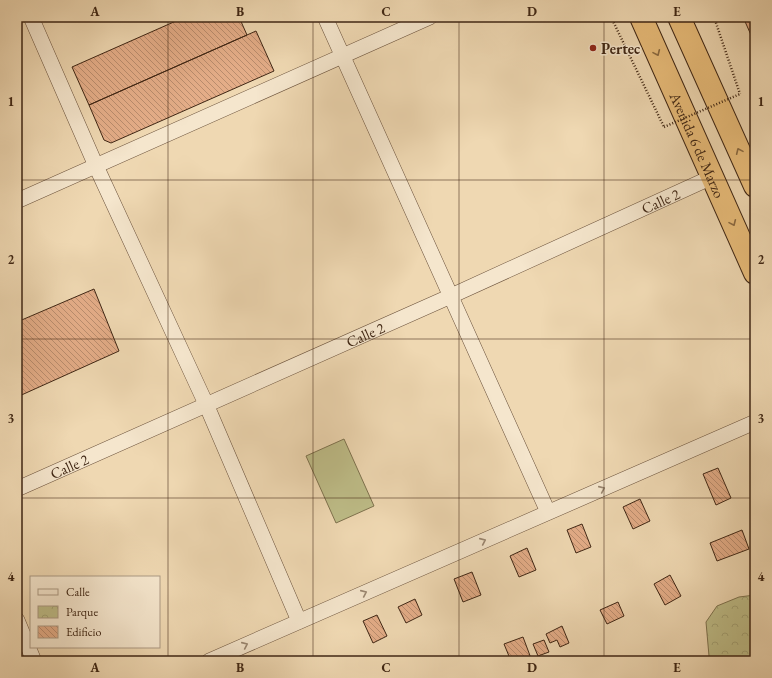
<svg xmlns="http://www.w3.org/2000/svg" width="772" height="678" viewBox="0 0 772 678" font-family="'EB Garamond',serif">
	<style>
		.grass { fill: #bebd88; stroke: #7e724e }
		.park { fill: url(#park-crowns); stroke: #7e724e }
		.building { fill: url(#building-back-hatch); stroke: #3f2614 }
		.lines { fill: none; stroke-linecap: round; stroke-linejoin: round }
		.minor-casing { stroke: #6b523c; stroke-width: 16 }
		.trunk-casing { stroke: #3f2614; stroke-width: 24 }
		.path { stroke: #3f2614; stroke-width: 2.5; stroke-dasharray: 1 2; stroke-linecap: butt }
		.minor { stroke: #f5e6cd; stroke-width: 15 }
		.trunk { stroke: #e8bc79; stroke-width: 22 }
		.path-bridge { stroke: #3f2614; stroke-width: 2.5; stroke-dasharray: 1 2; stroke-linecap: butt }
		.oneway { stroke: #8b6a41 }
		.oneway2 { stroke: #9a8670 }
		.grid { fill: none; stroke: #3f2614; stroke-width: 1; stroke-opacity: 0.55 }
		.poi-dot { fill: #8f2418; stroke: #f5e6cd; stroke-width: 1.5 }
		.labels { text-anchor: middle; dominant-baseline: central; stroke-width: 3; stroke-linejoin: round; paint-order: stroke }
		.poi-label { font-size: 15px; font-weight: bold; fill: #3f2614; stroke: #f5e6cd; text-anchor: start }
		.street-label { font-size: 15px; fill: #3f2614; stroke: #f5e6cd }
		.neatline { fill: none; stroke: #3f2614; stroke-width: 1.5 }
		.grid-label { font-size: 13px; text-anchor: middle; font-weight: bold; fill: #3f2614 }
	</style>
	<defs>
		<pattern id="park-crowns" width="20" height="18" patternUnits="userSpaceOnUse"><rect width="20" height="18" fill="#bebd88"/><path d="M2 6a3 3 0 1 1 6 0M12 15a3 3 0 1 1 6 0" fill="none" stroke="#a4a274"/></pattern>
		<pattern id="building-back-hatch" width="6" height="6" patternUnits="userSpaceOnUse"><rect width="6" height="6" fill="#e4ad88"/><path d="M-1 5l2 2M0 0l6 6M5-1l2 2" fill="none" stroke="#ba8d6e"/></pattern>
	</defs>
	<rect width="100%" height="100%" fill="#efd8b2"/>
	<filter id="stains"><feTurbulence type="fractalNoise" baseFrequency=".005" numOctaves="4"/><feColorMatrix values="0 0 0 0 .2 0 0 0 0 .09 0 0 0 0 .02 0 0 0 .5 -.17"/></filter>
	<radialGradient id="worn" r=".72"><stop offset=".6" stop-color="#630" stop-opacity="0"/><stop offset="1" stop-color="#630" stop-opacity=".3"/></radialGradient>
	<path class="grass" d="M 344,439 L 374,506 L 336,523 L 306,456 Z"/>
	<path class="park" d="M 755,595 L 755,661 L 715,661 L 709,656 L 706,622 L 717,606 L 739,597 Z"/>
	<path class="building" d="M 185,17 L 239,17 L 247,35 L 89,105 L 72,67 Z
		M 743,17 L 755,17 L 755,44 Z
		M 256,31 L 274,71 L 111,143 L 104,140 L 89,105 Z
		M 94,289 L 119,351 L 17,397 L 17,322 Z
		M 718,468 L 731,498 L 716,505 L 703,474 Z
		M 640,499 L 650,521 L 633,529 L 623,507 Z
		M 582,524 L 591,547 L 576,553 L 567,530 Z
		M 742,530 L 749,549 L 717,561 L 710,543 Z
		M 527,548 L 536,570 L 519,577 L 510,556 Z
		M 472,572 L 481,595 L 463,602 L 454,579 Z
		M 670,575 L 681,596 L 665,605 L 654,584 Z
		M 415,599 L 422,615 L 406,623 L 398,607 Z
		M 618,602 L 624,616 L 607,624 L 600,610 Z
		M 377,615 L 387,636 L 373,643 L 363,621 Z
		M 562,626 L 569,643 L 560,647 L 557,640 L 550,643 L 546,634 Z
		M 523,637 L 532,661 L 511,661 L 504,644 Z
		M 544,640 L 549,652 L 538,656 L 533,644 Z"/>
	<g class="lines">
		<g class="minor-casing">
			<g id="minor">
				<path d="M 31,17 L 96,166 L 206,404 L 299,621"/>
				<path d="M 325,17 L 548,512"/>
				<path d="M 17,201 L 430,17"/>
				<path id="s1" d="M 17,489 L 451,296 L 712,177"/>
				<path d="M 17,620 L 34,661"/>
				<path d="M 209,661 L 755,422"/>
			</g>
		</g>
		<g class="trunk-casing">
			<g id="trunk">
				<path id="s2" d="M 641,17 L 755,273"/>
				<path d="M 679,17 L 755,186"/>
			</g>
		</g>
		<path class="path" d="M 611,17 L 664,127
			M 714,17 L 740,94"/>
		<use href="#minor" class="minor"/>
		<use href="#trunk" class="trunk"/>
		<path class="path-bridge" d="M 664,127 L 740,94"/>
	</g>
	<defs><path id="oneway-chevron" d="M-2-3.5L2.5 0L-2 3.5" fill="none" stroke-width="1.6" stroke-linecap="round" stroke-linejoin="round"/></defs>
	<g class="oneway">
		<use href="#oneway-chevron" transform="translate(657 53) rotate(66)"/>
		<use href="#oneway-chevron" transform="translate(739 151) rotate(-114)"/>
		<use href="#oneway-chevron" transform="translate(733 223) rotate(66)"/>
	</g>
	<g class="oneway2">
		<use href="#oneway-chevron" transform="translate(602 489) rotate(-24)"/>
		<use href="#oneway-chevron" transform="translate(483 541) rotate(-24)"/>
		<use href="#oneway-chevron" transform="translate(364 593) rotate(-24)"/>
		<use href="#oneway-chevron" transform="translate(245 645) rotate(-24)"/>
	</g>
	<path class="grid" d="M 168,17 L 168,661M 313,17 L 313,661M 459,17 L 459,661M 604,17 L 604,661M 17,180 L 755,180M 17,339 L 755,339M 17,498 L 755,498"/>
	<circle class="poi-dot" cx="593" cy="48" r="4"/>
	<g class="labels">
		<g class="poi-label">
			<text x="601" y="48">Pertec</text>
		</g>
		<g class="street-label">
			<text stroke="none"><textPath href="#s2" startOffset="140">Avenida 6 de Marzo</textPath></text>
			<text stroke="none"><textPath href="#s1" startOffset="705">Calle 2</textPath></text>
			<text stroke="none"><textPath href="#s1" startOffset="381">Calle 2</textPath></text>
			<text stroke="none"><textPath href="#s1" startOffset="57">Calle 2</textPath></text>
		</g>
	</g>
	<rect width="772" height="678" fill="none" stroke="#efd8b2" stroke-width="44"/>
	<rect x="30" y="576" width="130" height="72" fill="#f5e6cd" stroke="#ac9983"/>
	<rect x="38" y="589" width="20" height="6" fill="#f5e6cd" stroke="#ac9983"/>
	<text x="66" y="596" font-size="12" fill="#3f2614">Calle</text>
	<rect x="38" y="606" width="20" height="12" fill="url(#park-crowns)" stroke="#ac9983"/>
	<text x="66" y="616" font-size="12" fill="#3f2614">Parque</text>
	<rect x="38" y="626" width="20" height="12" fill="url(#building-back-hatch)" stroke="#ac9983"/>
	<text x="66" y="636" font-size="12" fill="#3f2614">Edificio</text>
	<rect x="22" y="22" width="728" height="634" class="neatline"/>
	<g class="grid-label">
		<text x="95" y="16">A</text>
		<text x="240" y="16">B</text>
		<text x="386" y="16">C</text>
		<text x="532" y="16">D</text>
		<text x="677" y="16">E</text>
		<text x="11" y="106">1</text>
		<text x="761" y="106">1</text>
		<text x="11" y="264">2</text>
		<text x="761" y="264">2</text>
		<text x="11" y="423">3</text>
		<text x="761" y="423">3</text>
		<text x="11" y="581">4</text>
		<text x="761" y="581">4</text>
		<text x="95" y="672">A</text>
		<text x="240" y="672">B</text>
		<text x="386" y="672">C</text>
		<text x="532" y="672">D</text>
		<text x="677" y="672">E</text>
	</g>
	<rect width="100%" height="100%" filter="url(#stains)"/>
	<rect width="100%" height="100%" fill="url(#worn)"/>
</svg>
